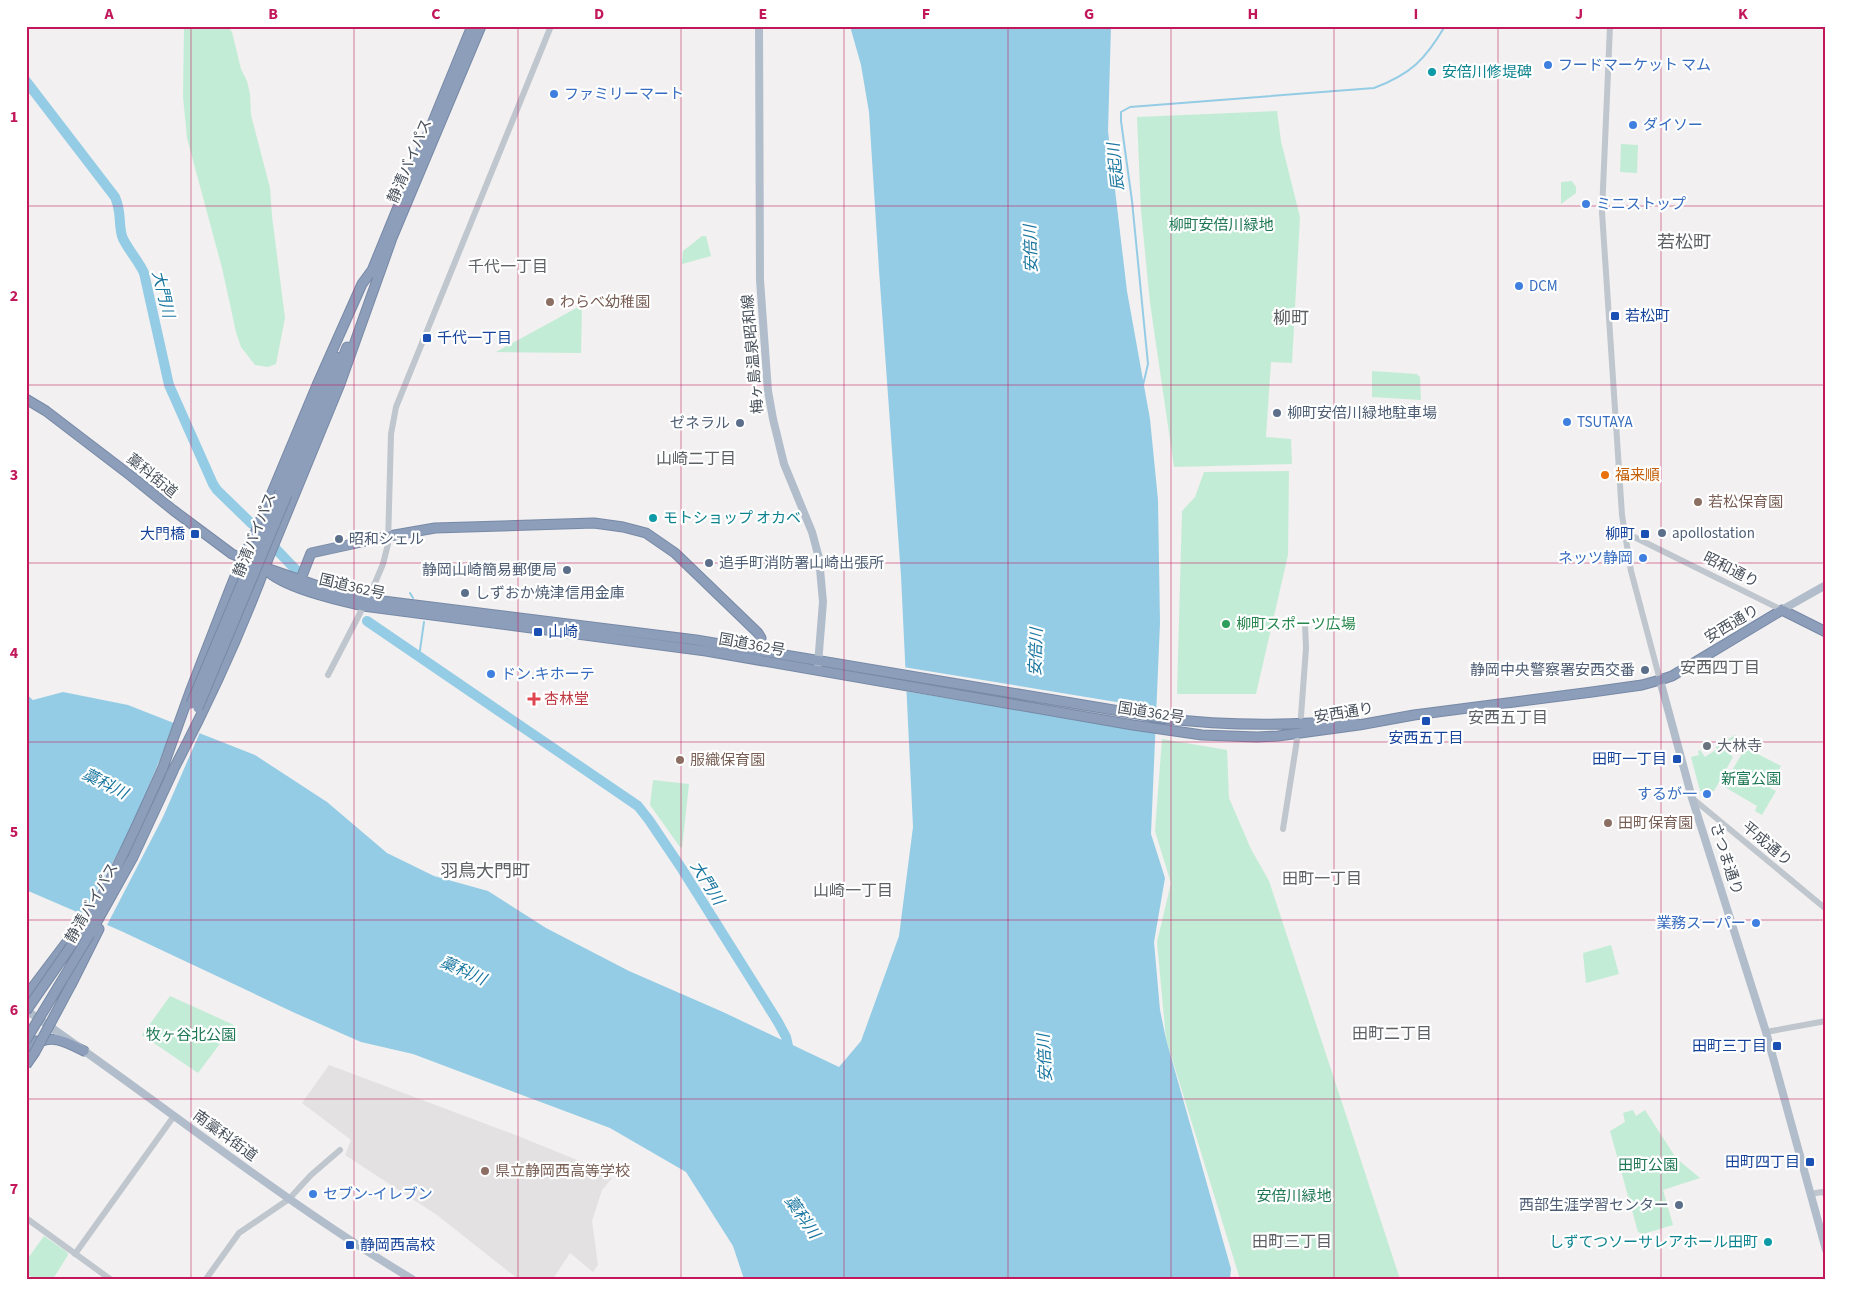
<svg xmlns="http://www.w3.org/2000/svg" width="1852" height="1305" viewBox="0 0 1852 1305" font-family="'Source Sans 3','Noto Sans JP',sans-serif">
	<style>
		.education { fill: #e3e1e1 }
		.green { fill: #c3ecd6 }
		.water { fill: #94cce5 }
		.pier { fill: #f2f0f0 }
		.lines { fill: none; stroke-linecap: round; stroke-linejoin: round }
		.stream { stroke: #94cce5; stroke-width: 2 }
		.river { stroke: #94cce5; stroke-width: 10 }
		.highway-casing { stroke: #7789a6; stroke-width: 11 }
		.minor { stroke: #bfc6cd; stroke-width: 6 }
		.major { stroke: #b2bdcc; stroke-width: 8 }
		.highway { stroke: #8c9eba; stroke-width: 9 }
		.highway-bridge-casing { stroke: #7789a6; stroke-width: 11; stroke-linecap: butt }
		.highway-bridge { stroke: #8c9eba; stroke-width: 9 }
		.grid { fill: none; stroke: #c2185b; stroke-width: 1; stroke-opacity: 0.55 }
		.shop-dot { fill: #3f7fe0; stroke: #fff; stroke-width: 2 }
		.culture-dot { fill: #0f9aa8; stroke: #fff; stroke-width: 2 }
		.education-dot { fill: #8d6e63; stroke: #fff; stroke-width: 2 }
		.transit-dot { fill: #1a4fb4; stroke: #fff; stroke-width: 2 }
		.service-dot { fill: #5c6f8a; stroke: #fff; stroke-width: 2 }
		.food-dot { fill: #e8710a; stroke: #fff; stroke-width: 2 }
		.leisure-dot { fill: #2e9e5b; stroke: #fff; stroke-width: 2 }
		.health-dot { fill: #e0444e; stroke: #fff; stroke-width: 2 }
		.worship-dot { fill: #6b7280; stroke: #fff; stroke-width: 2 }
		.labels { text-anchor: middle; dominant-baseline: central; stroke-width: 4.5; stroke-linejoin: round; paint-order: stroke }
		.shop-label { font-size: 15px; fill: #366cbe; stroke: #fff; text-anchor: start }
		.culture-label { font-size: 15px; fill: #0d838f; stroke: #fff; text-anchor: start }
		.street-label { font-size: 15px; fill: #49515c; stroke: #fff }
		.park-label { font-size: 15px; fill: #1f7854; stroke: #fff }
		.education-label { font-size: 15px; fill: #785e54; stroke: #fff; text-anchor: start }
		.transit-label { font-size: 15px; fill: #164399; stroke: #fff; text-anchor: end }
		.service-label { font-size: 15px; fill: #4e5e75; stroke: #fff; text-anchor: start }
		.food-label { font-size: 15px; fill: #c56008; stroke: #fff; text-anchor: start }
		.leisure-label { font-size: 15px; fill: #27864d; stroke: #fff; text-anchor: start }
		.health-label { font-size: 15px; fill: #be3a42; stroke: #fff; text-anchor: start }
		.worship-label { font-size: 15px; fill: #5b616d; stroke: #fff; text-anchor: start }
		.water-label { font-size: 16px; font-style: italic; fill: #1976a0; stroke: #fff }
		.neighbourhood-label { font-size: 16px; fill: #5d6064; stroke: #fff }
		.quarter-label { font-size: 18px; fill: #5d6064; stroke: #fff }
		.neatline { fill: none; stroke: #c2185b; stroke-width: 2 }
		.grid-label { font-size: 16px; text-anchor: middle; font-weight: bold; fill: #c2185b }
	</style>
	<rect width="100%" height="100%" fill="#f2f0f0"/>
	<path class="education" d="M 329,1065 L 513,1134 L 587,1164 L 612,1178 L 602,1190 L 592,1221 L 598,1265 L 593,1272 L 570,1253 L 553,1279 L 518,1279 L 437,1215 L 345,1155 L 351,1140 L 302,1103 Z"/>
	<path class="green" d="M 184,26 L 227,26 L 232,32 L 241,69 L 247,81 L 250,94 L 251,115 L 270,188 L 272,216 L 285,318 L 276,364 L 268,367 L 255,365 L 241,347 L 236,332 L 222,268 L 187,138 L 183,97 Z
		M 1277,111 L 1281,141 L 1300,217 L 1292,363 L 1271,362 L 1266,437 L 1291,439 L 1292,464 L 1174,467 L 1150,303 L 1141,211 L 1137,117 Z
		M 1621,144 L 1638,145 L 1637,173 L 1620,172 Z
		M 1572,181 L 1576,187 L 1576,193 L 1561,204 L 1561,182 Z
		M 702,236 L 706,236 L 711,256 L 682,264 L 683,251 Z
		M 582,305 L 581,353 L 496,352 Z
		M 1372,371 L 1417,374 L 1420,377 L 1421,400 L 1372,397 Z
		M 1289,471 L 1288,555 L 1256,694 L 1177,694 L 1182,511 L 1195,497 L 1204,472 Z
		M 1735,735 L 1736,737 L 1726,751 L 1733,757 L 1714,791 L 1700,791 L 1691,757 L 1699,755 L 1698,751 L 1700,750 L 1705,757 L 1717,749 L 1716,747 Z
		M 1162,739 L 1227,750 L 1229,798 L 1251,849 L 1269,881 L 1400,1279 L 1240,1279 L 1166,1039 L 1157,942 L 1171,883 L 1155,831 Z
		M 1748,749 L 1781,766 L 1770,788 L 1776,791 L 1762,815 L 1755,811 L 1757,806 L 1723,786 L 1744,750 Z
		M 653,780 L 689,784 L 682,848 L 680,847 L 650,805 Z
		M 1611,945 L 1619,974 L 1586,983 L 1583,953 Z
		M 170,996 L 234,1025 L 198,1073 L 142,1035 Z
		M 1633,1110 L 1636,1116 L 1645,1110 L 1676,1158 L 1700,1178 L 1663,1190 L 1673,1225 L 1643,1234 L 1638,1232 L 1610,1131 L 1625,1122 L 1623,1113 Z
		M 44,1236 L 67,1252 L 68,1255 L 53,1279 L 34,1279 L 26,1273 L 26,1261 Z"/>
	<path class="water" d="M 850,26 L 1111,26 L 1108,131 L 1127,291 L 1150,419 L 1158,500 L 1160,623 L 1151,834 L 1165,878 L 1154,942 L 1160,1010 L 1166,1039 L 1231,1269 L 1230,1279 L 744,1279 L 733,1246 L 686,1172 L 610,1128 L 413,1054 L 361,1042 L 295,1013 L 121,931 L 26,890 L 26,694 L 33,700 L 63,692 L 128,705 L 255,755 L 327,802 L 387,853 L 434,876 L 488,891 L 546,928 L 629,971 L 723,1012 L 839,1067 L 861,1041 L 899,936 L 913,827 L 901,576 L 879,270 L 869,112 L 861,65 Z"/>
	<path class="pier" d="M 903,667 L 1159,709 L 1158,733 L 904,691 Z
		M 176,721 L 201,730 L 163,817 L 106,927 L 82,917 L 129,833 Z"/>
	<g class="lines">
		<path class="stream" d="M 1143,385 L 1148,364 L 1132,201 L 1121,121 L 1121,112 L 1130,107 L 1374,88 C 1411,74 1425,60 1445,26
			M 410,593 L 413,598
			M 419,657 L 424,622"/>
		<path class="river" d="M 26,81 L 115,197 C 122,213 118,221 122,236 C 125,246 139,261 144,273 L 169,385 L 213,484 L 217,490 L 252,524
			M 275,548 L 297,571
			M 367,621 L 638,806 L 649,820 L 682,869 L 778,1022 L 786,1037 L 790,1055"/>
		<g class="highway-casing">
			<path id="highway" d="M 389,245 L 481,26
				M 371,273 L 472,26
				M 26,399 L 46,411 L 131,476 L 173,510 L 232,554 L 257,565
				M 280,492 L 336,357
				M 287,495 L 347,347
				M 265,569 C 283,588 337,600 363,606 L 706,651 L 1133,725 L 1202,735 L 1257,737 L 1278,736 L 1359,725 L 1414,715 L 1592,692 L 1642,685 L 1660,680 L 1672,676 L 1782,610 L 1826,632
				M 269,569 L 341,594 L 367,599 L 696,640 L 1161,718 C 1225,726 1289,726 1354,720
				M 300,581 L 311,553 L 389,536 L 435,528 L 594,523 L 623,527 L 646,533 L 675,553 L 758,633 L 761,638 L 759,651
				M 162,770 L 190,692 L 230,589 L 242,559 L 253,538 L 317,385 L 362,284 L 373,269
				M 170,776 C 207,706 241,633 268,559 L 340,384 L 391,241
				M 82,930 C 114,878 139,821 164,765
				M 90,934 L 133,857 L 173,771
				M 72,983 L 99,929
				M 26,996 L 82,922
				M 34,1045 C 52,1033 66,1042 84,1051
				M 26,1056 L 36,1041"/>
		</g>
		<path class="minor" d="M 1610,26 L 1602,212 L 1622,515 L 1631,571 L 1660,680
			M 1624,532 L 1782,610
			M 328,675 L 372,590 L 383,564 L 388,544 L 391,434 L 396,407 L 551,26
			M 1301,716 L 1306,648 L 1305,624
			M 1692,798 L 1826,909
			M 1283,829 L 1297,740
			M 1766,1032 L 1826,1021
			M 1810,1194 L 1822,1192 L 1826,1194
			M 26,1218 L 110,1279
			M 75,1254 L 174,1116
			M 206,1279 L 239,1233 L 289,1199 L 311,1175 L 340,1150"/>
		<path class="major" d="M 759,26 L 760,280 L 768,391 L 773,419 L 784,464 L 812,532 L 819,558 L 823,602 L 818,664
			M 1778,612 L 1826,585
			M 1665,678 L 1660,680 L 1692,798 L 1766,1032 L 1826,1250
			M 26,1010 C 155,1098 277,1198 412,1279"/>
		<use href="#highway" class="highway"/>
		<g class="highway-bridge-casing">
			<path id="highway-bridge" d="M 191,704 L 280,492
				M 198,708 L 287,495
				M 26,1011 L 82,930
				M 26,1040 L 90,934
				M 26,1065 L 35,1052 L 72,983"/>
		</g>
		<use href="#highway-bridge" class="highway-bridge"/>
	</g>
	<path class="grid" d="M 191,26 L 191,1279M 354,26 L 354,1279M 518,26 L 518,1279M 681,26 L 681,1279M 844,26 L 844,1279M 1008,26 L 1008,1279M 1171,26 L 1171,1279M 1334,26 L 1334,1279M 1498,26 L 1498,1279M 1661,26 L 1661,1279M 26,206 L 1826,206M 26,385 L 1826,385M 26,563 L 1826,563M 26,742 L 1826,742M 26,920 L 1826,920M 26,1099 L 1826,1099"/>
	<g class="shop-dot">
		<circle cx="1548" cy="65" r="5"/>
		<circle cx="554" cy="94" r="5"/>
		<circle cx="1633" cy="125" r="5"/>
		<circle cx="1586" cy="204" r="5"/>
		<circle cx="1519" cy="286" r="5"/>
		<circle cx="1567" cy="422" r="5"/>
		<circle cx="1643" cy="558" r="5"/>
		<circle cx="491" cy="674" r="5"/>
		<circle cx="1707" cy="794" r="5"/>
		<circle cx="1756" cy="923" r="5"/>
		<circle cx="313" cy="1194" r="5"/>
	</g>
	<g class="culture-dot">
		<circle cx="1432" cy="72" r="5"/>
		<circle cx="653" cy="518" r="5"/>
		<circle cx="1768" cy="1242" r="5"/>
	</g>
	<g class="education-dot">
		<circle cx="550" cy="302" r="5"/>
		<circle cx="1698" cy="502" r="5"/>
		<circle cx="680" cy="760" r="5"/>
		<circle cx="1608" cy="823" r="5"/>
		<circle cx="485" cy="1171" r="5"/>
	</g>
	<g class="transit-dot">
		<rect x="1610" y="311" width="10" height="10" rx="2.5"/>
		<rect x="422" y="333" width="10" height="10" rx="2.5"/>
		<rect x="190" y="529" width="10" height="10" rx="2.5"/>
		<rect x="1640" y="529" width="10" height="10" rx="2.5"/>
		<rect x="533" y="627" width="10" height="10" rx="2.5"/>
		<rect x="1421" y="716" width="10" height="10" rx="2.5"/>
		<rect x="1672" y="754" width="10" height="10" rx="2.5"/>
		<rect x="1772" y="1041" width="10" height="10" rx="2.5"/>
		<rect x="1805" y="1157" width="10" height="10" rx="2.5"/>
		<rect x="345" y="1240" width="10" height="10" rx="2.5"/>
	</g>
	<g class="service-dot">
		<circle cx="1277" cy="413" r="5"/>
		<circle cx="740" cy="423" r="5"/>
		<circle cx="1662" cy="533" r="5"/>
		<circle cx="339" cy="539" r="5"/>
		<circle cx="709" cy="563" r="5"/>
		<circle cx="567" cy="570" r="5"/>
		<circle cx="465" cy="593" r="5"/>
		<circle cx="1645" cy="670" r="5"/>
		<circle cx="1679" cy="1205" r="5"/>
	</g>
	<circle class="food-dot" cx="1605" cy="475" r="5"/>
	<circle class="leisure-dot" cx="1226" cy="624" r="5"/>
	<path class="health-dot" d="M531.5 691.5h5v5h5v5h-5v5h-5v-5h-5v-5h5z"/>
	<circle class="worship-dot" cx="1707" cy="746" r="5"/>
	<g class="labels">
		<g class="shop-label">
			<text x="1558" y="65">フードマーケット マム</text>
			<text x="564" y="94">ファミリーマート</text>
			<text x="1643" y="125">ダイソー</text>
			<text x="1596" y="204">ミニストップ</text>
			<text x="1529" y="286">DCM</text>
			<text x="1577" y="422">TSUTAYA</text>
			<text x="1633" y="558" text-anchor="end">ネッツ静岡</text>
			<text x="501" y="674">ドン.キホーテ</text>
			<text x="1697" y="794" text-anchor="end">するが一</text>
			<text x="1746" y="923" text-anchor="end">業務スーパー</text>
			<text x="323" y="1194">セブン-イレブン</text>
		</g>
		<g class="culture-label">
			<text x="1442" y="72">安倍川修堤碑</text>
			<text x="663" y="518">モトショップ オカベ</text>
			<text x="1758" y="1242" text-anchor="end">しずてつソーサレアホール田町</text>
		</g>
		<g class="street-label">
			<text transform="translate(410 161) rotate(-67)">静清バイパス</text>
			<text transform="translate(753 354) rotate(-95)">梅ヶ島温泉昭和線</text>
			<text transform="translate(152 476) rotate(39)">藁科街道</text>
			<text transform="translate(255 535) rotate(-68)">静清バイパス</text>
			<text transform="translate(1731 570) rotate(27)">昭和通り</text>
			<text transform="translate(352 587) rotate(13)">国道362号</text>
			<text transform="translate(1732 624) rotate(-31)">安西通り</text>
			<text transform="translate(752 645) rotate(10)">国道362号</text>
			<text transform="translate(1151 713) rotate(9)">国道362号</text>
			<text transform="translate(1344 713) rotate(-9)">安西通り</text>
			<text transform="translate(1767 844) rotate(40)">平成通り</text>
			<text transform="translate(1726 859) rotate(72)">さつま通り</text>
			<text transform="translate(92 903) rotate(-60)">静清バイパス</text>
			<text transform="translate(225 1136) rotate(36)">南藁科街道</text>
		</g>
		<g class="park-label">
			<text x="1221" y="225">柳町安倍川緑地</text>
			<text x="1751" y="779">新富公園</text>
			<text x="191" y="1035">牧ヶ谷北公園</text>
			<text x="1648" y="1165">田町公園</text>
			<text x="1294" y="1196">安倍川緑地</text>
		</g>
		<g class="education-label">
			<text x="560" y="302">わらべ幼稚園</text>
			<text x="1708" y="502">若松保育園</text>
			<text x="690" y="760">服織保育園</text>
			<text x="1618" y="823">田町保育園</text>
			<text x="495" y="1171">県立静岡西高等学校</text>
		</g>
		<g class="transit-label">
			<text x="1625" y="316" text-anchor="start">若松町</text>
			<text x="437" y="338" text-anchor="start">千代一丁目</text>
			<text x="185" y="534">大門橋</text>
			<text x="1635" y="534">柳町</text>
			<text x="548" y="632" text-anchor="start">山崎</text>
			<text x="1426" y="738" text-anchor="middle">安西五丁目</text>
			<text x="1667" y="759">田町一丁目</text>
			<text x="1767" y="1046">田町三丁目</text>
			<text x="1800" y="1162">田町四丁目</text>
			<text x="360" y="1245" text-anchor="start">静岡西高校</text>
		</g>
		<g class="service-label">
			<text x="1287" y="413">柳町安倍川緑地駐車場</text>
			<text x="730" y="423" text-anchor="end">ゼネラル</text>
			<text x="1672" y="533">apollostation</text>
			<text x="349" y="539">昭和シェル</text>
			<text x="719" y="563">追手町消防署山崎出張所</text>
			<text x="557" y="570" text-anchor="end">静岡山崎簡易郵便局</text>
			<text x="475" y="593">しずおか焼津信用金庫</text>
			<text x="1635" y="670" text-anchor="end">静岡中央警察署安西交番</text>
			<text x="1669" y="1205" text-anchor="end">西部生涯学習センター</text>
		</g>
		<g class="food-label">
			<text x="1615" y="475">福来順</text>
		</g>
		<g class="leisure-label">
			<text x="1236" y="624">柳町スポーツ広場</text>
		</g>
		<g class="health-label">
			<text x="544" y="699">杏林堂</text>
		</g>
		<g class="worship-label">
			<text x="1717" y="746">大林寺</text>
		</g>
		<g class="water-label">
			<text transform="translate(1116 167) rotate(-96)">辰起川</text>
			<text transform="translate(1031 249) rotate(-92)">安倍川</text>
			<text transform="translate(163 294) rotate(76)">大門川</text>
			<text transform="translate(1036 652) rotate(-88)">安倍川</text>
			<text transform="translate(105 784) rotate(27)">藁科川</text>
			<text transform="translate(707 883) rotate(58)">大門川</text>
			<text transform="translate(463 971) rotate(24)">藁科川</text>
			<text transform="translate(1045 1058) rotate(-93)">安倍川</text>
			<text transform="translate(802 1217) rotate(55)">藁科川</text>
		</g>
		<g class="neighbourhood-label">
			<text x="508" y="267">千代一丁目</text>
			<text x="696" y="459">山崎二丁目</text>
			<text x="1720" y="668">安西四丁目</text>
			<text x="1508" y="718">安西五丁目</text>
			<text x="1322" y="879">田町一丁目</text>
			<text x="853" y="891">山崎一丁目</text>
			<text x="1392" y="1034">田町二丁目</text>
			<text x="1292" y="1242">田町三丁目</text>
		</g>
		<g class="quarter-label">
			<text x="1684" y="242">若松町</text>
			<text x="1291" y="318">柳町</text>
			<text x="485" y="871">羽鳥大門町</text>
		</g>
	</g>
	<rect width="1852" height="1305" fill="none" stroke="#ffffff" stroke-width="55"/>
	<rect x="28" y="28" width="1796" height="1250" class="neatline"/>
	<g class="grid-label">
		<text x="109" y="19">A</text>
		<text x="273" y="19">B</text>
		<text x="436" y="19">C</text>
		<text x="599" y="19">D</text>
		<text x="763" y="19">E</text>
		<text x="926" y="19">F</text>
		<text x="1089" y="19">G</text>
		<text x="1253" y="19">H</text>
		<text x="1416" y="19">I</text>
		<text x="1579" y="19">J</text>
		<text x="1743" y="19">K</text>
		<text x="14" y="122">1</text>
		<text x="14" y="301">2</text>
		<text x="14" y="480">3</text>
		<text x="14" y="658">4</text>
		<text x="14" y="837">5</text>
		<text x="14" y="1015">6</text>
		<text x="14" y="1194">7</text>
	</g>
</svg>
